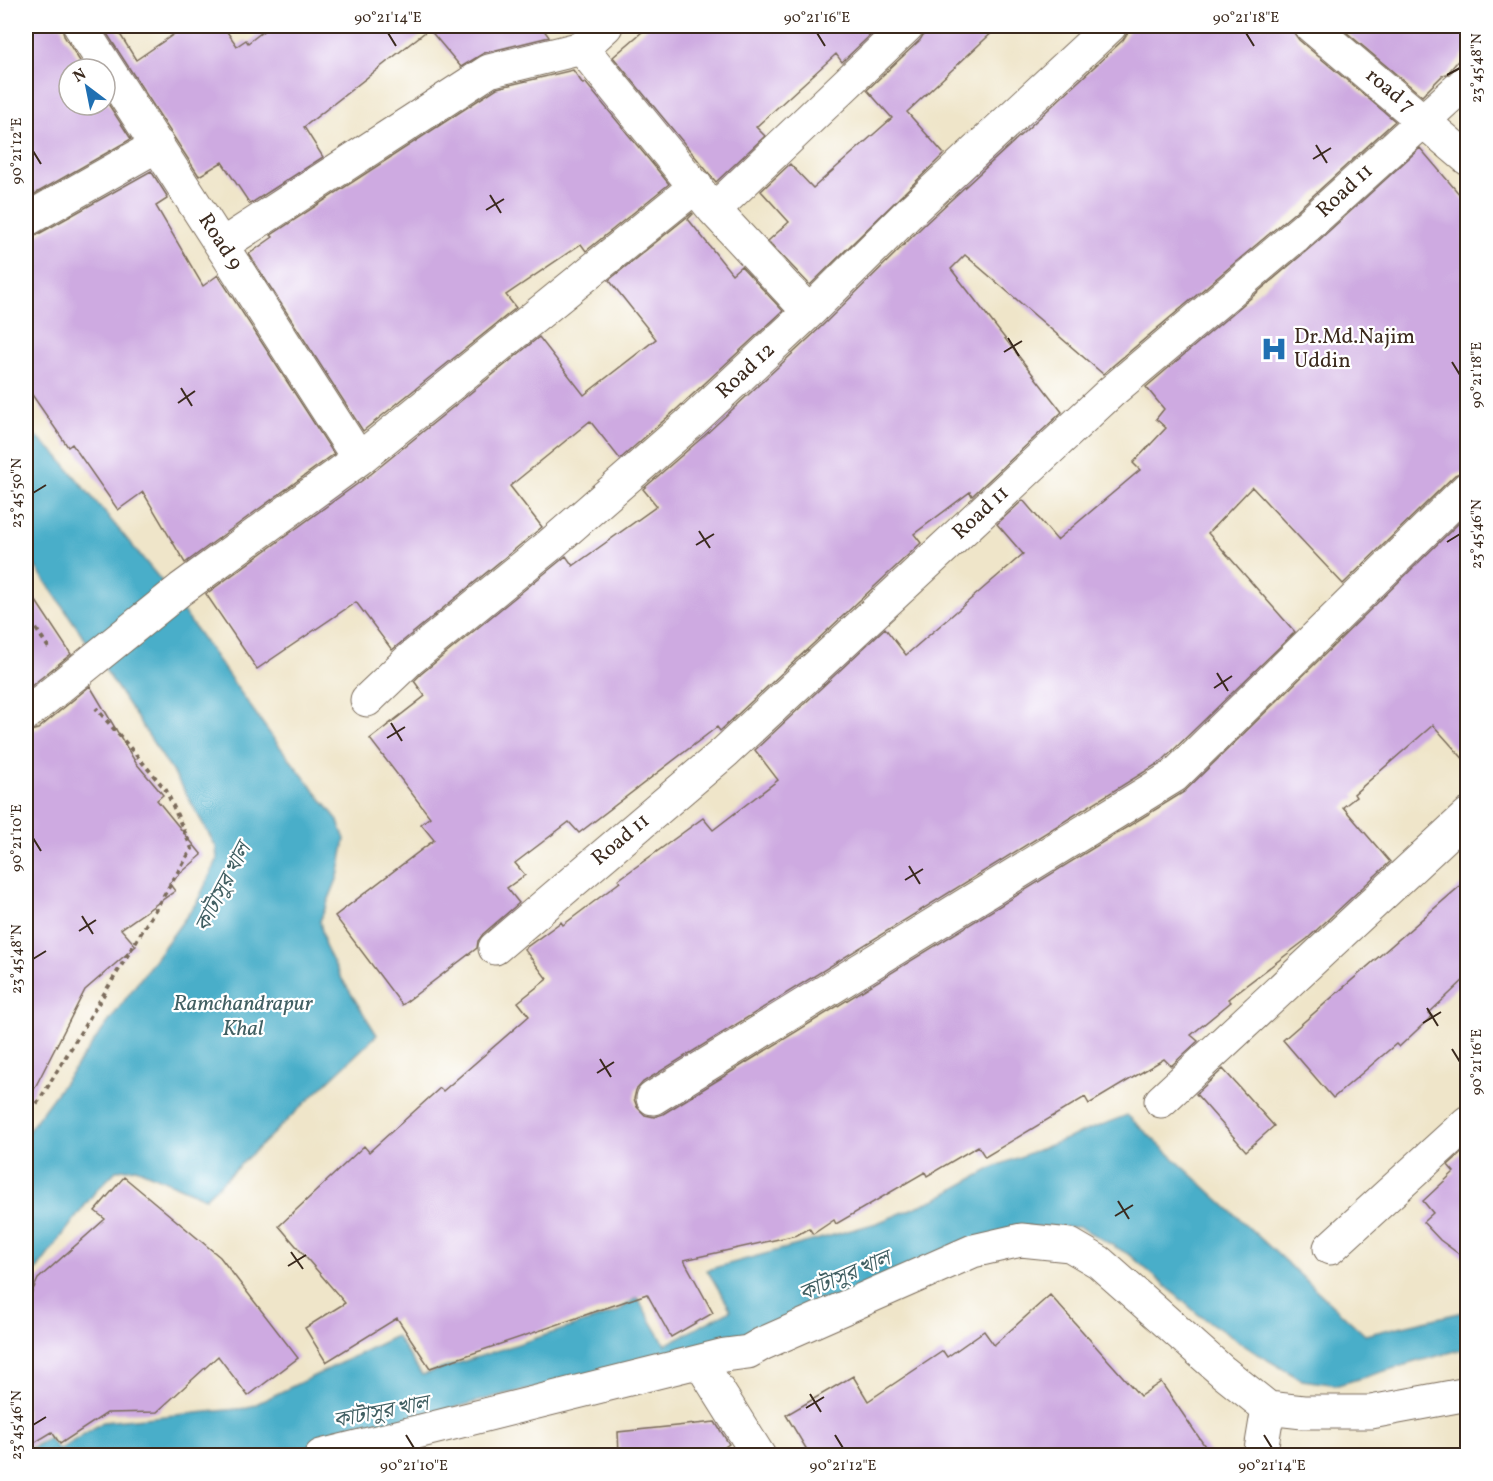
<svg xmlns="http://www.w3.org/2000/svg" width="1493" height="1481" viewBox="0 0 1493 1481" font-family="Vollkorn,'Noto Serif Bengali',serif">
	<style>
		.water { fill: #4aaec9; stroke: #426c74; stroke-width: 1.5 }
		.building { fill: #ceaae1 }
		.lines { fill: none; stroke-linecap: round; stroke-linejoin: round }
		.minor-casing { stroke: #7a6b5a; stroke-width: 35 }
		.path { stroke: #7a6b5a; stroke-width: 4; stroke-dasharray: 4.5 4.5; stroke-linecap: butt }
		.minor { stroke: #fff; stroke-width: 33 }
		.ticks { fill: none; stroke: #3b2a1e; stroke-width: 2 }
		.labels { text-anchor: middle; dominant-baseline: central; stroke-width: 4.5; stroke-linejoin: round; paint-order: stroke }
		.street-label { font-size: 21px; fill: #3b2a1e; stroke: #fff }
		.poi-label { font-size: 21px; fill: #3b2a1e; stroke: #fff; text-anchor: start }
		.water-label { font-size: 22px; font-style: italic; fill: #415f62; stroke: #fff }
		.neatline { fill: none; stroke: #3b2a1e; stroke-width: 2 }
		.ticks-label { font-size: 15px; text-anchor: middle; fill: #3b2a1e }
	</style>
	<rect width="100%" height="100%" fill="#fff"/>
	<filter id="ink" filterUnits="userSpaceOnUse"><feTurbulence type="fractalNoise" baseFrequency=".0167" numOctaves="2"/><feDisplacementMap in="SourceGraphic" scale="12" xChannelSelector="R" yChannelSelector="G"/><feConvolveMatrix kernelMatrix="1 2 1 2 8 2 1 2 1" color-interpolation-filters="sRGB"/></filter>
	<filter id="wash" filterUnits="userSpaceOnUse"><feTurbulence type="fractalNoise" baseFrequency=".008" numOctaves="4" result="noise"/><feDisplacementMap in="SourceGraphic" scale="24" xChannelSelector="R" yChannelSelector="G"/><feGaussianBlur stdDeviation="1.35" result="paint"/><feColorMatrix in="noise" values="0 0 0 0 0 0 0 0 0 0 0 0 0 0 0 0 0 1.4 0 .05"/><feComposite in="paint" operator="in"/></filter>
	<g filter="url(#wash)">
		<rect width="100%" height="100%" fill="#efe5c9"/>
		<path class="water" d="M 26,432 L 33,434 L 57,455 L 160,579 L 273,738 L 337,819 L 345,839 L 338,877 L 320,921 L 325,946 L 342,979 L 377,1035 L 205,1198 L 136,1168 L 117,1170 L 95,1192 L 26,1284 L 26,1134 L 197,902 L 217,860 L 216,847 L 181,785 L 85,639 L 26,553 Z
			M 1127,1115 L 1365,1335 L 1467,1311 L 1467,1348 L 1415,1362 L 1338,1385 L 1302,1380 L 1256,1353 L 1199,1315 L 1130,1255 L 1080,1227 L 1021,1227 L 822,1311 L 622,1375 L 505,1394 L 282,1455 L 26,1456 L 26,1451 L 49,1438 L 59,1450 L 103,1422 L 248,1408 L 396,1336 L 422,1375 L 617,1312 L 637,1297 L 665,1345 L 731,1310 L 707,1270 L 877,1223 L 938,1198 L 994,1167 Z"/>
		<g id="blocks">
			<path class="building" d="M 26,26 L 62,26 L 64,36 L 85,69 L 69,69 L 69,105 L 105,105 L 105,99 L 131,139 L 26,199 Z
				M 102,26 L 115,26 L 136,60 L 186,26 L 223,26 L 237,46 L 246,40 L 248,43 L 270,26 L 541,26 L 549,37 L 484,53 L 461,67 L 429,29 L 304,127 L 323,157 L 250,204 L 222,162 L 199,176 Z
				M 649,26 L 880,26 L 842,62 L 836,54 L 756,127 L 765,136 L 716,182 L 613,57 Z
				M 925,26 L 999,26 L 907,112 L 944,154 L 810,285 L 768,241 L 789,222 L 761,191 L 790,164 L 813,188 L 892,118 L 867,90 L 920,40 L 925,32 Z
				M 1128,26 L 1293,26 L 1294,33 L 1299,40 L 1395,121 L 1294,213 L 1103,374 L 965,255 L 951,269 L 1062,412 L 972,496 L 970,492 L 914,534 L 921,543 L 720,731 L 717,727 L 579,833 L 569,822 L 515,863 L 525,875 L 507,888 L 519,903 L 483,934 L 478,941 L 477,948 L 402,1005 L 335,916 L 434,840 L 421,824 L 430,817 L 370,739 L 425,696 L 414,681 L 421,674 L 566,556 L 573,566 L 657,506 L 643,489 L 704,436 L 822,326 L 924,225 L 1123,40 L 1128,32 Z
				M 1339,26 L 1467,26 L 1467,50 L 1447,74 L 1443,75 L 1422,96 Z
				M 573,70 L 583,84 L 585,82 L 669,184 L 586,251 L 581,244 L 506,295 L 516,308 L 363,431 L 249,254 L 273,237 L 271,235 L 497,88 Z
				M 1420,148 L 1467,203 L 1467,470 L 1455,475 L 1343,584 L 1252,487 L 1208,533 L 1295,632 L 1162,761 L 643,1082 L 636,1090 L 634,1099 L 637,1107 L 645,1115 L 654,1117 L 663,1114 L 1184,792 L 1467,515 L 1467,763 L 1433,725 L 1354,794 L 1356,797 L 1343,807 L 1390,862 L 1307,939 L 1228,999 L 1231,1002 L 1191,1035 L 1198,1041 L 1171,1066 L 1164,1059 L 1089,1104 L 1085,1097 L 985,1157 L 978,1146 L 927,1176 L 925,1172 L 836,1224 L 834,1220 L 813,1234 L 809,1228 L 797,1235 L 684,1260 L 713,1313 L 671,1337 L 647,1294 L 430,1368 L 397,1318 L 326,1362 L 305,1328 L 345,1303 L 279,1226 L 364,1146 L 369,1152 L 440,1088 L 443,1091 L 529,1016 L 518,1002 L 547,979 L 524,949 L 561,922 L 563,925 L 620,882 L 618,880 L 703,818 L 713,830 L 778,780 L 755,750 L 885,628 L 906,655 L 1023,554 L 997,524 L 1023,500 L 1057,540 L 1140,470 L 1133,463 L 1166,428 L 1156,419 L 1164,409 L 1146,387 L 1318,241 Z
				M 151,171 L 167,196 L 166,197 L 167,199 L 156,206 L 203,286 L 218,275 L 334,454 L 185,563 L 143,492 L 118,510 L 72,444 L 68,447 L 26,386 L 26,239 L 35,236 Z
				M 692,213 L 693,214 L 688,219 L 732,274 L 741,266 L 783,311 L 678,408 L 620,459 L 590,421 L 510,486 L 542,527 L 392,650 L 356,602 L 257,669 L 206,594 L 371,474 L 539,337 L 584,395 L 656,339 L 609,280 Z
				M 26,586 L 71,654 L 26,690 Z
				M 90,686 L 136,763 L 163,795 L 157,800 L 202,855 L 169,883 L 175,891 L 121,929 L 136,946 L 85,990 L 26,1105 L 26,732 L 38,729 Z
				M 1467,880 L 1467,977 L 1429,1013 L 1432,1016 L 1399,1047 L 1396,1044 L 1333,1098 L 1283,1040 Z
				M 1223,1069 L 1274,1126 L 1246,1151 L 1196,1094 Z
				M 1467,1148 L 1467,1260 L 1440,1240 L 1423,1222 L 1433,1213 L 1423,1201 L 1454,1172 L 1448,1165 Z
				M 124,1177 L 220,1257 L 298,1358 L 248,1396 L 218,1356 L 157,1412 L 107,1413 L 60,1444 L 52,1432 L 26,1448 L 26,1305 L 38,1279 L 105,1219 L 95,1211 Z
				M 1050,1295 L 1140,1396 L 1161,1382 L 1211,1455 L 810,1455 L 786,1415 L 853,1376 L 868,1401 L 943,1351 L 947,1357 L 984,1331 L 994,1345 Z
				M 715,1422 L 729,1444 L 713,1455 L 619,1455 L 618,1432 Z"/>
		</g>
	</g>
	<g filter="url(#ink)">
		<use href="#blocks" fill-opacity="0" stroke="#7a6b5a" stroke-width="1.5"/>
		<g class="lines">
			<g class="minor-casing">
				<path id="minor" d="M 80,26 L 359,459
					M 1311,26 L 1468,159
					M 582,48 L 714,210 L 809,312
					M 714,210 L 907,26
					M 26,220 L 158,145
					M 222,245 L 489,71 L 582,48 L 606,26
					M 367,700 L 409,660 L 550,545 L 691,422 L 809,312 L 911,211 L 1110,26
					M 26,714 L 181,589 L 359,459 L 696,186
					M 495,948 L 725,752 L 1111,392 L 1306,227 L 1468,80
					M 653,1098 L 1174,776 L 1468,488
					M 1161,1101 L 1468,815
					M 1330,1248 L 1468,1122
					M 700,1362 L 759,1456
					M 321,1456 L 725,1355 L 748,1352 L 762,1344 L 973,1251 L 1021,1240 L 1070,1245 L 1099,1262 L 1223,1372 L 1268,1408 L 1303,1412 L 1371,1412 L 1468,1394
					M 1260,1456 L 1268,1408"/>
			</g>
			<path class="path" d="M 26,614 L 49,648
				M 26,1118 L 42,1096 L 192,849 L 166,790 L 96,708"/>
			<use href="#minor" class="minor"/>
		</g>
	</g>
	<path class="ticks" d="M 388,33 L 396,46M 817,33 L 825,46M 1246,33 L 1254,46M 1447,75 L 1460,68M 1316,145 L 1327,163M 33,151 L 41,164M 1313,159 L 1331,148M 490,195 L 501,213M 486,210 L 504,199M 1008,338 L 1019,356M 1004,352 L 1022,341M 1452,362 L 1460,375M 181,388 L 192,406M 178,403 L 195,391M 33,493 L 46,485M 699,531 L 710,548M 1447,542 L 1460,534M 696,545 L 714,534M 1217,673 L 1228,691M 1214,688 L 1232,676M 391,723 L 402,741M 387,738 L 405,727M 33,838 L 41,851M 909,866 L 920,884M 905,880 L 923,869M 82,916 L 93,934M 79,931 L 96,920M 33,959 L 46,951M 1427,1008 L 1438,1026M 1423,1023 L 1441,1012M 1452,1049 L 1460,1062M 600,1059 L 611,1077M 597,1073 L 614,1062M 1118,1201 L 1129,1219M 1115,1216 L 1133,1205M 291,1252 L 303,1269M 288,1266 L 306,1255M 810,1394 L 821,1412M 806,1408 L 824,1397M 33,1425 L 46,1417M 406,1435 L 414,1448M 835,1435 L 843,1448M 1264,1435 L 1272,1448"/>
	<defs>
		<g id="hospital-bare" transform="scale(2.07)"><path d="M-5-5h3v3.5h4V-5h3V5h-3V1.5h-4V5h-3Z" fill="#1f6fb2" stroke="#fff" stroke-width="2.5" paint-order="stroke"/></g>
	</defs>
	<g fill-rule="evenodd">
		<use href="#hospital-bare" x="1274" y="349"/>
	</g>
	<g class="labels">
		<g class="street-label">
			<text transform="translate(1390 91) rotate(40)">road 7</text>
			<text transform="translate(1345 191) rotate(-43)">Road 11</text>
			<text transform="translate(220 242) rotate(57)">Road 9</text>
			<text transform="translate(746 371) rotate(-43)">Road 12</text>
			<text transform="translate(981 513) rotate(-43)">Road 11</text>
			<text transform="translate(621 840) rotate(-40)">Road 11</text>
		</g>
		<g class="poi-label">
			<text x="1294" y="337">Dr.Md.Najim<tspan x="1294" dy="24">Uddin</tspan></text>
		</g>
		<g class="water-label">
			<text transform="translate(224 888) rotate(-63)">কাটাসুর খাল</text>
			<text x="243" y="1004">Ramchandrapur<tspan x="243" dy="25">Khal</tspan></text>
			<text transform="translate(845 1277) rotate(-23)">কাটাসুর খাল</text>
			<text transform="translate(381 1413) rotate(-11)">কাটাসুর খাল</text>
		</g>
	</g>
	<rect width="1493" height="1481" fill="none" stroke="#fff" stroke-width="66"/>
	<g transform="translate(87 87) rotate(328)"><circle r="28" fill="#ffffff" stroke="#b1aaa5" stroke-width="1.5"/>
	<path d="M0-4.5L10 22L0 15L-10 22Z" fill="#1f6fb2"/>
	<text y="-9" font-size="16" font-weight="bold" text-anchor="middle" fill="#3b2a1e">N</text>
	</g>
	<rect x="33" y="33" width="1427" height="1415" class="neatline"/>
	<g class="ticks-label">
		<text x="388" y="22">90°21'14"E</text>
		<text x="817" y="22">90°21'16"E</text>
		<text x="1246" y="22">90°21'18"E</text>
		<text transform="translate(1476 68) rotate(-90)" y="5">23°45'48"N</text>
		<text transform="translate(16 151) rotate(-90)" y="5">90°21'12"E</text>
		<text transform="translate(1476 375) rotate(-90)" y="5">90°21'18"E</text>
		<text transform="translate(16 493) rotate(-90)" y="5">23°45'50"N</text>
		<text transform="translate(1476 534) rotate(-90)" y="5">23°45'46"N</text>
		<text transform="translate(16 838) rotate(-90)" y="5">90°21'10"E</text>
		<text transform="translate(16 959) rotate(-90)" y="5">23°45'48"N</text>
		<text transform="translate(1476 1062) rotate(-90)" y="5">90°21'16"E</text>
		<text transform="translate(16 1425) rotate(-90)" y="5">23°45'46"N</text>
		<text x="414" y="1470">90°21'10"E</text>
		<text x="843" y="1470">90°21'12"E</text>
		<text x="1272" y="1470">90°21'14"E</text>
	</g>
</svg>
